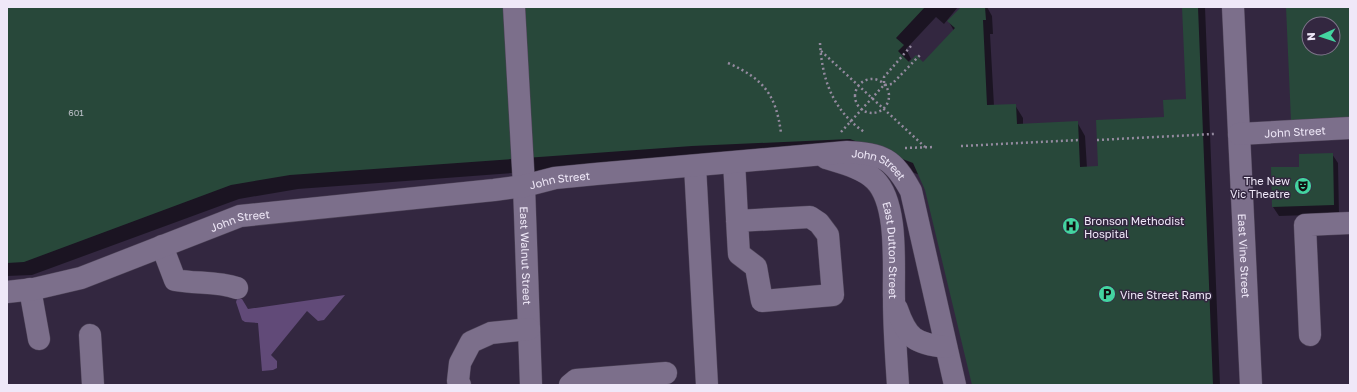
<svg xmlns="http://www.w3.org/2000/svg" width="1357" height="392" viewBox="0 0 1357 392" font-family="'Golos Text',sans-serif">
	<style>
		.green { fill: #614a78 }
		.shadow { fill: #0007 }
		.building { fill: #28483a; fill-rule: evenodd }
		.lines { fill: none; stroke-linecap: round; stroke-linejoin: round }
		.minor-casing { stroke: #4e4458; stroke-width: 23 }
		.path { stroke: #948a9f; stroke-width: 2.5; stroke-dasharray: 2 3; stroke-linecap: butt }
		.minor { stroke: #7c6f8b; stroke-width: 22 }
		.labels { text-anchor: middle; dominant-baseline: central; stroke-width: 3; stroke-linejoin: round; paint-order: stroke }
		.number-label { font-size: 9px; fill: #bdc0c8 }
		.street-label { font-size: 11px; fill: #efe8f8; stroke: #332740 }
		.poi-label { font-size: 11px; fill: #efe8f8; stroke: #332740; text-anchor: start }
	</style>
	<rect width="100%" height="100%" fill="#332740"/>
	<path class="green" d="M 345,295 L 324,320 L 318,321 L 307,311 L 271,355 L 277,361 L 277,368 L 273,370 L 262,371 L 258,323 L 245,322 L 242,320 L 236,302 L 237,299 L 242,299 L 248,309 Z"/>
	<path class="shadow" d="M 7,7 L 958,7 L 944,24 L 936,17 L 906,49 L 911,59 L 908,62 L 923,63 L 954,31 L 949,22 L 962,7 L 987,7 L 992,16 L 993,34 L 990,34 L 994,106 L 1015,105 L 1023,118 L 1023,125 L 1077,122 L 1085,136 L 1087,168 L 1099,167 L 1187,100 L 1183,7 L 1205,7 L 1220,385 L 973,385 L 926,190 L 920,175 L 858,153 L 700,159 L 298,189 L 239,199 L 32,275 L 7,276 Z
		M 1332,154 L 1338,163 L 1339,214 L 1279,216 L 1273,207 L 1300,168 Z"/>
	<path class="building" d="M 7,7 L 925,7 L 896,38 L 904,45 L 898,51 L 909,62 L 916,55 L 923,62 L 955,28 L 947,21 L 961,7 L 985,7 L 986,20 L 983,20 L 987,105 L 1016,104 L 1017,124 L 1078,121 L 1080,167 L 1098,166 L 1096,120 L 1164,117 L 1163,100 L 1186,99 L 1182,7 L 1198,7 L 1213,385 L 972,385 L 925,190 L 913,163 L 850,139 L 692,146 L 290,175 L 231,185 L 24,262 L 7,263 Z
		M 1286,7 L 1350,7 L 1350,119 L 1291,121 ZM 1309,24 L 1333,24 L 1333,48 L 1309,48 Z
		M 1333,153 L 1334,205 L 1272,207 L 1271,167 L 1299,167 L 1299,154 Z"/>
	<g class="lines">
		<g class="minor-casing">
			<g id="minor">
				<path id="s1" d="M 514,7 L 524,186 L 531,385"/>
				<path id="s2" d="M 1233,7 L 1251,385"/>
				<path id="s3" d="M 1239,134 L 1350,128"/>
				<path id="s4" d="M 826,158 C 842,163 863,168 875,180 C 899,204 893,268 894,299 C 894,328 896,356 898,385"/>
				<path d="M 734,163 C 736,193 737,224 739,254 L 756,267 L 762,301 L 833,295 L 828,235 L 819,223 L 810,217 L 737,221"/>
				<path d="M 695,166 L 707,385"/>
				<path d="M 162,246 L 175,280 C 196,284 217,281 237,288"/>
				<path d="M 30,289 L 39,339"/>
				<path id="s5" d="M 7,292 L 34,289 L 81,278 L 240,216 L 494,190 L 524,186 L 555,178 L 596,174 L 847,152 C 883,154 893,158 911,191 L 955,385"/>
				<path d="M 897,309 C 907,338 915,344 946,347"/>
				<path d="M 90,335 L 93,385"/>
				<path d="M 1310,335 L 1305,225 L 1350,223"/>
				<path d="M 460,385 L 458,381 L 460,363 L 471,342 L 491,333 L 529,329"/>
				<path d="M 570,385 L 576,380 L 666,373"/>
			</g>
		</g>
		<path class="path" d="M 820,43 C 822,80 833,110 864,132
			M 911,46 L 884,77 L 884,85 L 892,84 L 921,54
			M 821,51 L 925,147
			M 728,63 C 764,79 776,95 781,133
			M855 96a17 17 0 1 1 34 0a17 17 0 1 1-34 0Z
			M 841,132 L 884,85
			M 1097,140 L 1214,134
			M 961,146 L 1079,140
			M 905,148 L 935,147"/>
		<use href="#minor" class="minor"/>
	</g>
	<defs>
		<g id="theatre-disc" transform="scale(0.9)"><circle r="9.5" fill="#43d4a0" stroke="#332740"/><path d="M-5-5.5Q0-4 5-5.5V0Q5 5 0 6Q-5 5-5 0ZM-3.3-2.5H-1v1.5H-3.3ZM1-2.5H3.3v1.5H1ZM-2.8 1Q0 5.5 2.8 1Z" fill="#111"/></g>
		<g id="hospital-disc" transform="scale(0.9)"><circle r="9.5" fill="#43d4a0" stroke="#332740"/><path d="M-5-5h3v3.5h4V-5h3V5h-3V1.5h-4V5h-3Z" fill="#111"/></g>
		<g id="parking-disc" transform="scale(0.9)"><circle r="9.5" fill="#43d4a0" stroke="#332740"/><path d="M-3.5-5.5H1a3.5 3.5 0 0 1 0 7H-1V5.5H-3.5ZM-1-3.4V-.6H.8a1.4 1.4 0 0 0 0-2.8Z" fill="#111"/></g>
	</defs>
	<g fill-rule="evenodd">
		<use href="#theatre-disc" x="1303" y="186"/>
		<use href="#hospital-disc" x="1071" y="226"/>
		<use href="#parking-disc" x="1107" y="294"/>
	</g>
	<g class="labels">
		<g class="number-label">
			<text x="76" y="112">601</text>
		</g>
		<g class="street-label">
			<text stroke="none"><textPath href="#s3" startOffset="56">John Street</textPath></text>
			<text stroke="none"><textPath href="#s5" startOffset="892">John Street</textPath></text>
			<text stroke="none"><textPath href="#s5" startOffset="568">John Street</textPath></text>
			<text stroke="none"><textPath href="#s5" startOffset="245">John Street</textPath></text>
			<text stroke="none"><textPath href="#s4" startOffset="128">East Dutton Street</textPath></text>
			<text stroke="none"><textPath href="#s1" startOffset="249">East Walnut Street</textPath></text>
			<text stroke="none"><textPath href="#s2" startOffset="249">East Vine Street</textPath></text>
		</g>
		<g class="poi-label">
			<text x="1290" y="180" text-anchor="end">The New<tspan x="1290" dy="13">Vic Theatre</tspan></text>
			<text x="1084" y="220">Bronson Methodist<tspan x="1084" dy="13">Hospital</tspan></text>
			<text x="1120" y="294">Vine Street Ramp</text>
		</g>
	</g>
	<rect width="1357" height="392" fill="none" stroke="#efe8f8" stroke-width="16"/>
	<g transform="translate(1321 36) rotate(267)"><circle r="19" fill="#332740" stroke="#7e748a"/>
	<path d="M0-3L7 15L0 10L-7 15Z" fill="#43d4a0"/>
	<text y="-6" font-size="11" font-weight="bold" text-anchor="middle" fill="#efe8f8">N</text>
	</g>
</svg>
